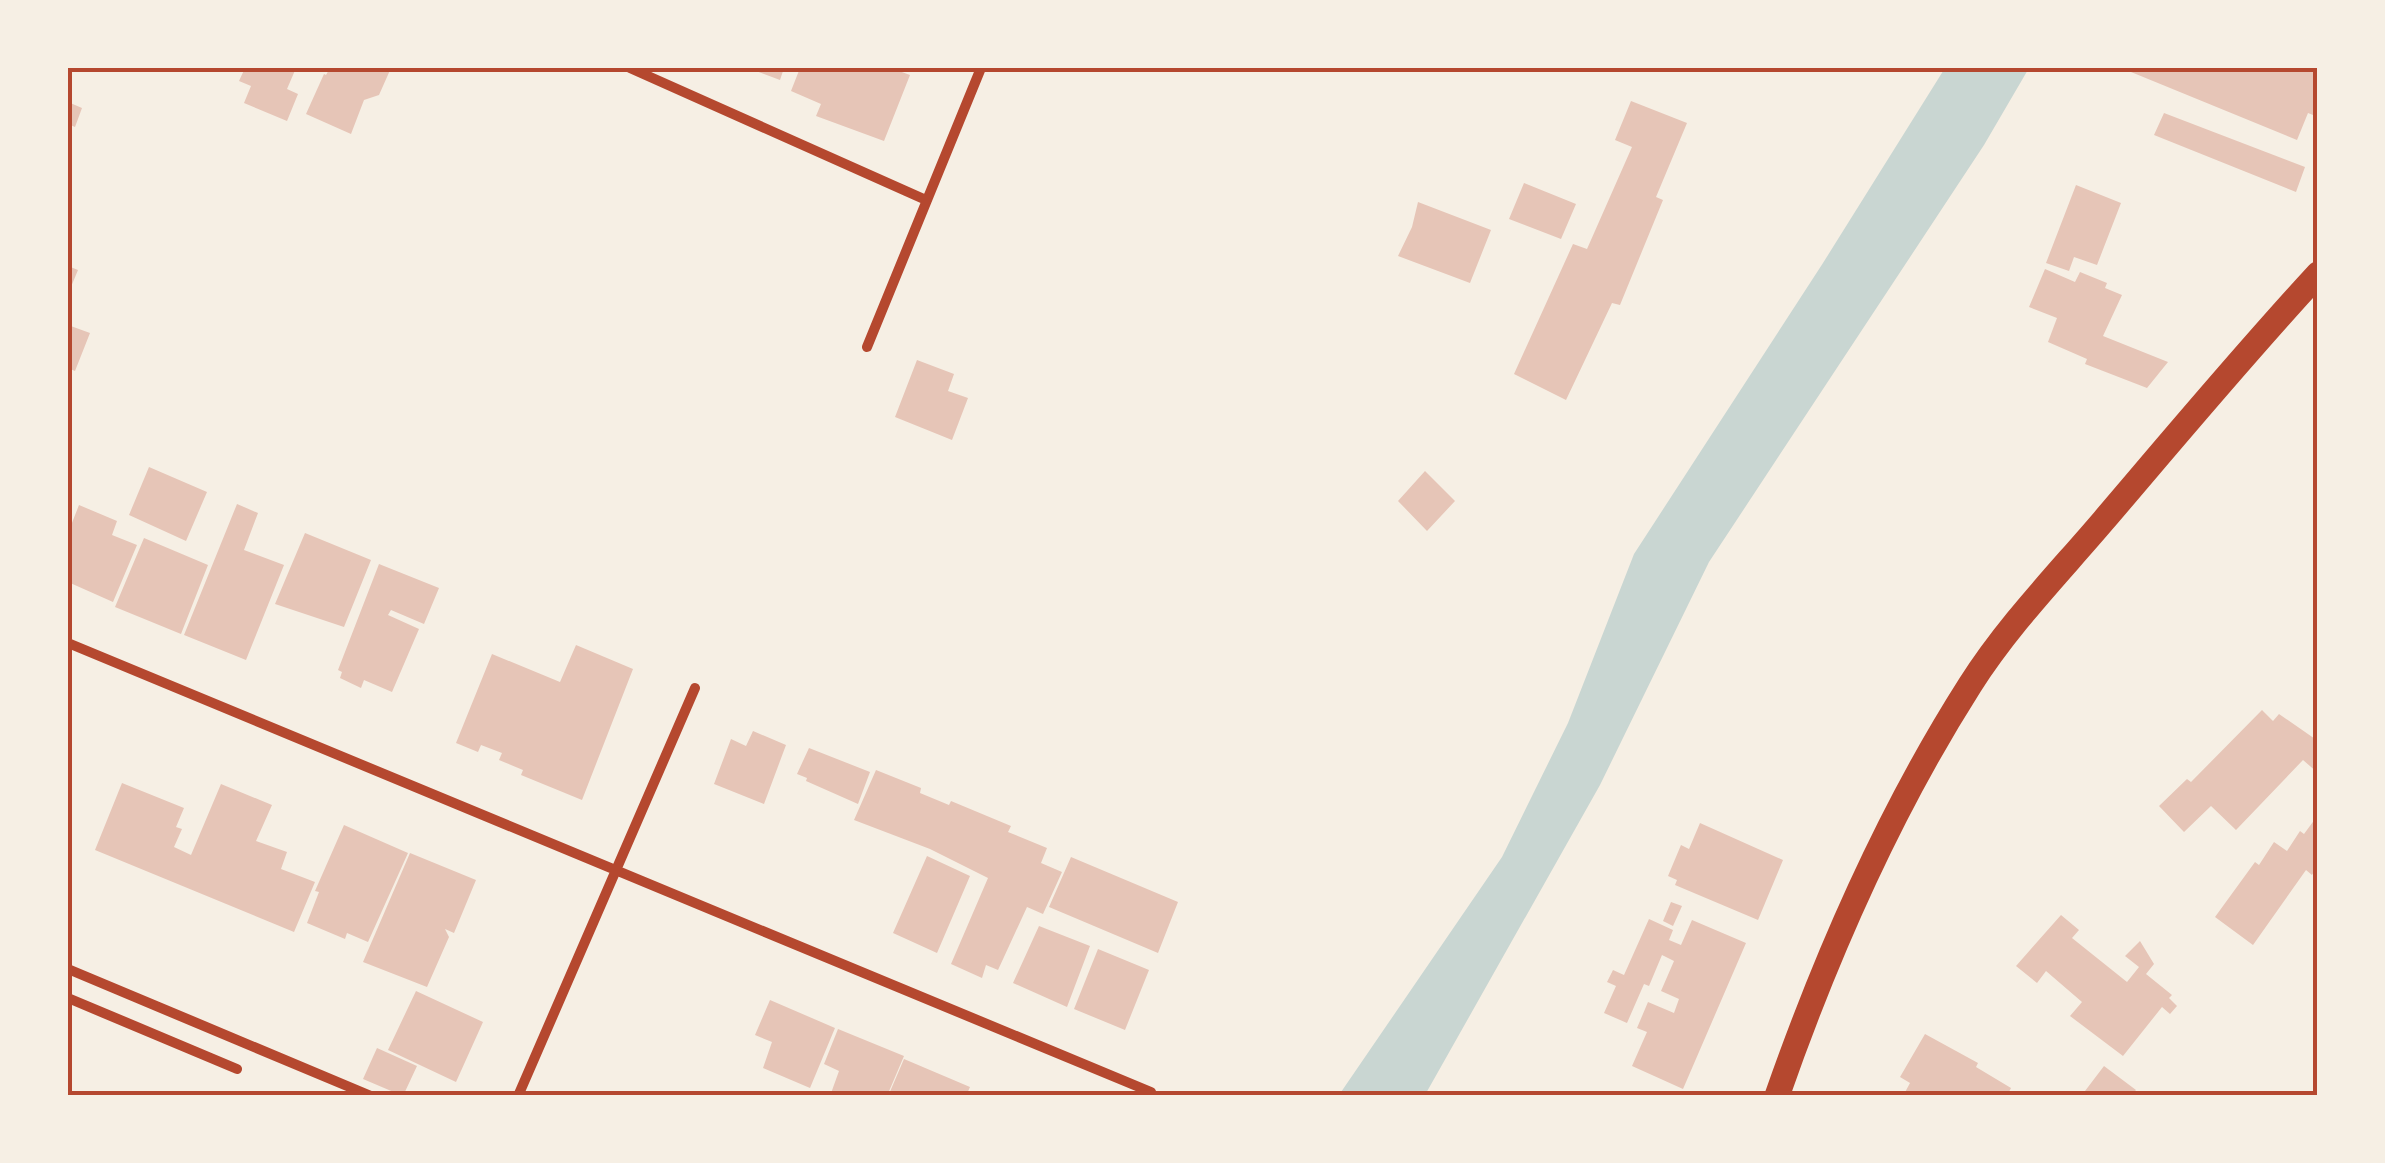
<svg xmlns="http://www.w3.org/2000/svg" width="2385" height="1163" viewBox="0 0 2385 1163" font-family="'Golos Text',sans-serif">
	<style>
		.water { fill: #c9d6d2 }
		.building { fill: #e6c5b7 }
		.lines { fill: none; stroke-linecap: round; stroke-linejoin: round }
		.minor { stroke: #b5482f; stroke-width: 10 }
		.primary { stroke: #b5482f; stroke-width: 25 }
		.neatline { fill: none; stroke: #b5482f; stroke-width: 4 }
	</style>
	<rect width="100%" height="100%" fill="#f6efe4"/>
	<path class="water" d="M 1945,68 L 2029,68 L 1984,145 L 1709,562 L 1600,785 L 1425,1095 L 1339,1095 L 1502,857 L 1568,723 L 1634,554 L 1823,263 Z"/>
	<path class="building" d="M 245,68 L 296,68 L 287,89 L 298,94 L 287,121 L 244,103 L 251,86 L 239,81 Z
		M 330,68 L 391,68 L 379,95 L 364,100 L 351,134 L 306,114 L 324,74 L 326,75 Z
		M 748,68 L 784,68 L 780,80 Z
		M 800,68 L 891,68 L 910,75 L 884,141 L 816,116 L 821,104 L 791,91 Z
		M 2133,68 L 2318,68 L 2318,117 L 2308,113 L 2297,140 L 2131,72 Z
		M 1631,101 L 1687,123 L 1656,197 L 1663,200 L 1620,305 L 1612,303 L 1566,400 L 1514,374 L 1573,244 L 1587,249 L 1632,147 L 1615,140 Z
		M 68,102 L 82,108 L 75,127 L 68,124 Z
		M 2164,113 L 2305,167 L 2296,192 L 2154,135 Z
		M 1524,183 L 1576,204 L 1561,239 L 1509,219 Z
		M 2076,185 L 2121,203 L 2097,265 L 2074,257 L 2069,271 L 2046,263 Z
		M 1418,202 L 1491,230 L 1470,283 L 1398,256 L 1412,227 Z
		M 68,266 L 78,270 L 68,294 Z
		M 2045,269 L 2075,282 L 2080,272 L 2107,283 L 2105,288 L 2122,295 L 2103,336 L 2168,362 L 2147,388 L 2085,364 L 2087,359 L 2048,342 L 2057,318 L 2029,307 Z
		M 68,325 L 90,333 L 75,371 L 68,368 Z
		M 917,360 L 954,374 L 948,391 L 968,398 L 952,440 L 895,417 Z
		M 149,467 L 207,492 L 186,541 L 129,515 Z
		M 1425,471 L 1455,501 L 1427,531 L 1398,501 Z
		M 237,504 L 258,513 L 244,550 L 284,565 L 246,660 L 184,635 Z
		M 79,505 L 117,521 L 112,535 L 137,545 L 113,602 L 68,582 L 68,533 Z
		M 305,533 L 371,560 L 344,627 L 275,604 Z
		M 144,538 L 208,565 L 181,634 L 115,607 Z
		M 379,564 L 439,588 L 424,624 L 391,610 L 388,615 L 419,629 L 392,692 L 364,680 L 361,688 L 340,678 L 342,672 L 338,670 Z
		M 576,645 L 633,669 L 582,800 L 521,775 L 523,770 L 499,760 L 502,753 L 481,745 L 478,752 L 456,743 L 492,654 L 560,682 Z
		M 2262,710 L 2273,721 L 2279,714 L 2318,741 L 2318,773 L 2303,760 L 2236,830 L 2211,806 L 2184,832 L 2159,806 L 2187,779 L 2191,782 Z
		M 753,731 L 786,745 L 764,804 L 714,784 L 731,739 L 746,746 Z
		M 809,748 L 870,772 L 858,804 L 806,781 L 807,778 L 797,774 Z
		M 876,770 L 921,788 L 920,793 L 949,805 L 951,801 L 1011,826 L 1008,832 L 1047,848 L 1041,863 L 1062,872 L 1043,914 L 1027,907 L 998,970 L 986,965 L 982,978 L 951,964 L 988,878 L 930,849 L 854,820 Z
		M 122,783 L 184,808 L 176,827 L 182,829 L 174,847 L 191,855 L 221,784 L 272,805 L 256,841 L 287,852 L 281,869 L 315,882 L 294,932 L 95,850 Z
		M 2318,815 L 2318,872 L 2315,870 L 2312,875 L 2306,870 L 2253,945 L 2215,917 L 2255,862 L 2259,865 L 2274,842 L 2287,851 L 2300,831 L 2304,834 Z
		M 1700,823 L 1783,860 L 1758,920 L 1675,885 L 1677,880 L 1668,876 L 1681,845 L 1689,849 Z
		M 344,825 L 408,853 L 368,942 L 347,933 L 345,939 L 307,923 L 319,892 L 315,891 Z
		M 410,853 L 476,880 L 454,933 L 445,929 L 449,937 L 427,987 L 363,962 Z
		M 927,856 L 970,876 L 937,953 L 893,933 Z
		M 1071,857 L 1178,902 L 1158,953 L 1049,907 Z
		M 1671,902 L 1682,906 L 1673,926 L 1663,921 Z
		M 2061,915 L 2079,930 L 2072,938 L 2127,982 L 2139,967 L 2125,956 L 2140,941 L 2154,964 L 2146,974 L 2172,995 L 2169,998 L 2177,1006 L 2170,1014 L 2162,1007 L 2123,1056 L 2070,1016 L 2082,1002 L 2046,971 L 2037,983 L 2016,966 Z
		M 1649,919 L 1673,930 L 1669,940 L 1681,945 L 1692,920 L 1746,943 L 1683,1089 L 1632,1066 L 1647,1032 L 1637,1028 L 1648,1002 L 1674,1013 L 1679,999 L 1661,991 L 1674,961 L 1662,955 L 1649,986 L 1644,984 L 1627,1023 L 1604,1013 L 1616,986 L 1607,982 L 1613,970 L 1624,975 Z
		M 1039,926 L 1090,946 L 1067,1007 L 1013,983 Z
		M 1098,949 L 1149,970 L 1125,1030 L 1074,1009 Z
		M 416,991 L 483,1022 L 456,1082 L 388,1050 Z
		M 770,1000 L 835,1028 L 810,1088 L 763,1068 L 772,1042 L 755,1035 Z
		M 838,1029 L 904,1056 L 887,1096 L 830,1096 L 839,1071 L 824,1064 Z
		M 1925,1034 L 1978,1063 L 1976,1067 L 2011,1088 L 2007,1096 L 1903,1096 L 1910,1083 L 1900,1077 Z
		M 377,1048 L 417,1066 L 403,1096 L 363,1079 Z
		M 904,1059 L 970,1087 L 966,1096 L 889,1094 Z
		M 2104,1066 L 2136,1090 L 2131,1096 L 2090,1096 L 2085,1091 Z"/>
	<g class="lines">
		<path class="minor" d="M 630,68 L 926,200
			M 867,347 L 981,68
			M 68,643 L 1151,1092
			M 68,969 L 371,1096
			M 68,998 L 237,1069
			M 518,1096 L 695,688"/>
		<path class="primary" d="M 1777,1096 C 1827,953 1889,812 1970,685 C 2008,625 2058,574 2104,520 C 2174,438 2244,354 2318,274"/>
	</g>
	<rect width="2385" height="1163" fill="none" stroke="#f6efe4" stroke-width="140"/>
	<rect x="70" y="70" width="2245" height="1023" class="neatline"/>
</svg>
